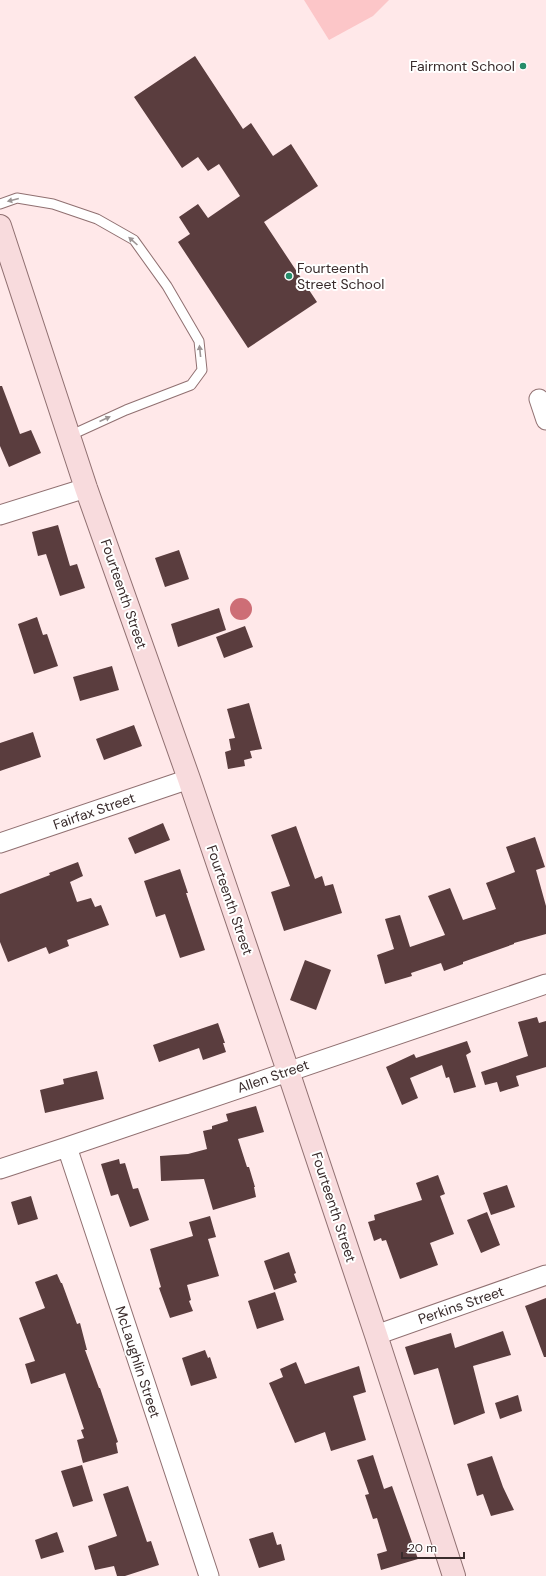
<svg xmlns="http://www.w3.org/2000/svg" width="546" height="1576" viewBox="0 0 546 1576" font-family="'DM Sans',sans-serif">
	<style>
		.green { fill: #fcc6c8 }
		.water { fill: #cd6e76 }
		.building { fill: #5a3d3e }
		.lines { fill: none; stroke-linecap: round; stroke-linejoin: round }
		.lane-casing { stroke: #907071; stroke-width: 11 }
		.street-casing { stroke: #907071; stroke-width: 21 }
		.secondary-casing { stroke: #907071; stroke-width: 24 }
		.lane { stroke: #fff; stroke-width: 9 }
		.street { stroke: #fff; stroke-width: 19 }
		.secondary { stroke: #f8dbdd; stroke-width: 22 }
		.oneway { fill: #9c9595 }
		.poi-dot { fill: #258d6a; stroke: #fff; stroke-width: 1.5 }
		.labels { text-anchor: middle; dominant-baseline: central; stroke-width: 4; stroke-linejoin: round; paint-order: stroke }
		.poi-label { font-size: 14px; fill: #392b2b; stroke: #fff; text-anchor: end }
		.street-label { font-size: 14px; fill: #392b2b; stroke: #fff }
	</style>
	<rect width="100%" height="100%" fill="#ffe8e9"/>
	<path class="green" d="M 304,0 L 389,0 L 373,16 L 329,40 Z"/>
	<path class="water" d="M230 609a11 11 0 1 1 22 0a11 11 0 1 1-22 0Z"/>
	<path class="building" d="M 195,56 L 243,129 L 251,123 L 273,156 L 291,144 L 318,186 L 264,222 L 317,302 L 248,348 L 178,242 L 190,234 L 179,217 L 198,204 L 208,218 L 240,196 L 219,164 L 208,171 L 198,157 L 182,168 L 134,97 Z
		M 0,386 L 2,386 L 20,434 L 31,430 L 41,453 L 9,467 L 0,446 Z
		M 58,525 L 70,566 L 77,564 L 85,588 L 60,596 L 46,554 L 38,556 L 32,532 Z
		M 179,550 L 189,579 L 165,587 L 155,558 Z
		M 219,608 L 226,630 L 178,647 L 171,624 Z
		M 37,617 L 43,635 L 47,634 L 58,666 L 34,674 L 18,624 Z
		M 245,626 L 253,647 L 224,658 L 216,637 Z
		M 112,666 L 119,690 L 80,701 L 73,677 Z
		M 249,703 L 262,749 L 250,751 L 252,758 L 244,760 L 245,766 L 228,769 L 225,752 L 231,750 L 229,739 L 235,738 L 227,709 Z
		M 134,725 L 142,746 L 104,760 L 96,739 Z
		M 33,732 L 41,757 L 0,771 L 0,743 Z
		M 163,823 L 170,840 L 135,854 L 128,838 Z
		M 296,826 L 315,879 L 322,876 L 325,886 L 333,884 L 342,913 L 284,931 L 271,892 L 290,886 L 271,835 Z
		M 535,837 L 545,867 L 536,870 L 546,906 L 546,934 L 514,943 L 514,944 L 463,962 L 463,964 L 444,971 L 441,963 L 411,973 L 412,976 L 385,984 L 377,955 L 394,949 L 385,919 L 400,915 L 410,947 L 445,935 L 428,896 L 450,888 L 463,920 L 496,909 L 486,883 L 515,872 L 506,847 Z
		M 78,862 L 83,876 L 70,882 L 77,902 L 91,898 L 95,907 L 101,905 L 109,925 L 67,940 L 69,946 L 49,954 L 46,947 L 8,962 L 0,942 L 0,894 L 50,875 L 49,873 Z
		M 180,869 L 188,893 L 186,893 L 205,950 L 180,958 L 165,914 L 156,917 L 144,881 Z
		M 305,960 L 331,970 L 316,1010 L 290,1000 Z
		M 537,1017 L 539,1023 L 546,1021 L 546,1067 L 516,1076 L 519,1086 L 500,1092 L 497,1082 L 485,1085 L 481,1072 L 528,1056 L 518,1022 Z
		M 218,1023 L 225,1043 L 223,1043 L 226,1052 L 203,1060 L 199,1048 L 159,1062 L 153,1045 Z
		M 467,1041 L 471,1052 L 466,1055 L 476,1087 L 454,1093 L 449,1077 L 446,1078 L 442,1065 L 410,1078 L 418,1098 L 402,1105 L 386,1067 L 414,1054 L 416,1058 Z
		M 97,1071 L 104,1099 L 45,1113 L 40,1090 L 64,1084 L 63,1079 Z
		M 256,1106 L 264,1132 L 238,1139 L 247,1167 L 249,1167 L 255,1187 L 254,1187 L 256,1197 L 213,1210 L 204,1179 L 161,1181 L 160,1156 L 188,1154 L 207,1149 L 203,1131 L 212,1129 L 212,1126 L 228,1121 L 226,1114 Z
		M 119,1159 L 120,1164 L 125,1163 L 133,1189 L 138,1188 L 149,1220 L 130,1227 L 118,1194 L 111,1196 L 101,1164 Z
		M 438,1175 L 445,1194 L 440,1196 L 454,1234 L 430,1243 L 438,1265 L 400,1279 L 386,1240 L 382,1241 L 381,1238 L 374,1241 L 368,1222 L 375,1220 L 374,1215 L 422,1200 L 416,1183 Z
		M 507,1185 L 515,1207 L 491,1215 L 483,1193 Z
		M 31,1196 L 38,1219 L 18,1225 L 11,1202 Z
		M 487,1212 L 500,1245 L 481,1253 L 467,1220 Z
		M 210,1216 L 216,1237 L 208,1239 L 219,1276 L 187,1285 L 191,1300 L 189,1301 L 193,1311 L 170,1318 L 159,1288 L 161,1287 L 150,1249 L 193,1236 L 189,1222 Z
		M 289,1252 L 296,1273 L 294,1274 L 297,1282 L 274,1290 L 264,1261 Z
		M 57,1274 L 61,1283 L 62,1283 L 77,1324 L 80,1323 L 87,1350 L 85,1350 L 99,1388 L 100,1388 L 118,1442 L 116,1443 L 118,1453 L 83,1463 L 77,1440 L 84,1438 L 81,1430 L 84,1429 L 65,1373 L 31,1384 L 25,1364 L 35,1361 L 19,1318 L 45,1308 L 35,1282 Z
		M 275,1292 L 284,1320 L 257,1329 L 248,1301 Z
		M 546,1298 L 546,1357 L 544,1357 L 525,1306 Z
		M 503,1331 L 511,1355 L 473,1366 L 485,1413 L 454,1425 L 438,1368 L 414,1375 L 405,1347 L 451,1333 L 455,1348 Z
		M 205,1350 L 208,1358 L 210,1357 L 217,1378 L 191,1386 L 182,1358 Z
		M 296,1362 L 305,1384 L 359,1366 L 366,1392 L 353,1396 L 366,1440 L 331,1451 L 325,1432 L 295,1443 L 269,1383 L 283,1377 L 280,1369 Z
		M 518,1395 L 522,1411 L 500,1419 L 495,1403 Z
		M 373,1455 L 384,1489 L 392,1486 L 418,1559 L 381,1570 L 377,1554 L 387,1551 L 377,1518 L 373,1519 L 365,1495 L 369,1494 L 357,1460 Z
		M 492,1456 L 503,1487 L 514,1510 L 491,1516 L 483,1494 L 477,1496 L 467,1464 Z
		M 82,1465 L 93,1501 L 73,1507 L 61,1471 Z
		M 128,1486 L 147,1542 L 151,1541 L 159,1565 L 125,1576 L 117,1576 L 114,1566 L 95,1570 L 88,1546 L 117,1536 L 103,1494 Z
		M 57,1532 L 64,1552 L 41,1559 L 35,1540 Z
		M 273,1532 L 277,1545 L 281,1544 L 285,1560 L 259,1568 L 249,1539 Z"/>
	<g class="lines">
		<g class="lane-casing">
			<path id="lane" d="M 0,204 L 17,198 L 53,204 L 97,219 L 134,240 L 167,286 L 199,341 L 202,370 L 191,385 L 126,410 L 69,436"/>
		</g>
		<g class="street-casing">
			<path id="street" d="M 539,399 L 546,420
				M 0,515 L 86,488
				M 0,843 L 189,779
				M 67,1147 L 209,1576
				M 0,1169 L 67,1147 L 546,984
				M 376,1335 L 546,1275"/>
		</g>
		<g class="secondary-casing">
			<path id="secondary" d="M 0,226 L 86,488 L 189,779 L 288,1071 L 376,1335 L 454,1576"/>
		</g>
		<use href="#lane" class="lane"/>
		<use href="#street" class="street"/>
		<use href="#secondary" class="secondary"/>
	</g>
	<defs><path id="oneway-solid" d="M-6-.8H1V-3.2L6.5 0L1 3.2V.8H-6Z"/></defs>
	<g class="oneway">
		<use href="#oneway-solid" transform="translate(13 200) rotate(166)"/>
		<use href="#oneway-solid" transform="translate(133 241) rotate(-138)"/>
		<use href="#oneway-solid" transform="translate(200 351) rotate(-96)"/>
		<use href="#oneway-solid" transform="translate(105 419) rotate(-24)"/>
	</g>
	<g class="poi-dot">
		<circle cx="523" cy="66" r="4"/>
		<circle cx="289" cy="276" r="4"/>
	</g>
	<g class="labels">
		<g class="poi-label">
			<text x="515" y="66">Fairmont School</text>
			<text x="297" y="268" text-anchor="start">Fourteenth<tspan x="297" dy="16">Street School</tspan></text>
		</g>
		<g class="street-label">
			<text transform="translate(124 594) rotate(71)">Fourteenth Street</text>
			<text transform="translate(94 811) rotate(-19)">Fairfax Street</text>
			<text transform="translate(230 900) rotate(71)">Fourteenth Street</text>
			<text transform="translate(273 1076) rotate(-19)">Allen Street</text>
			<text transform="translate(334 1207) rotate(72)">Fourteenth Street</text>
			<text transform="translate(461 1305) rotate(-19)">Perkins Street</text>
			<text transform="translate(138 1362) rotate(72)">McLaughlin Street</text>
		</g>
	</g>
	<path d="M402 1552v6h62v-6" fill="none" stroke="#392b2b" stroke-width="2"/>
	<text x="408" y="1552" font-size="12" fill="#392b2b" stroke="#ffffff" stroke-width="3" paint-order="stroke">20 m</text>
</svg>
